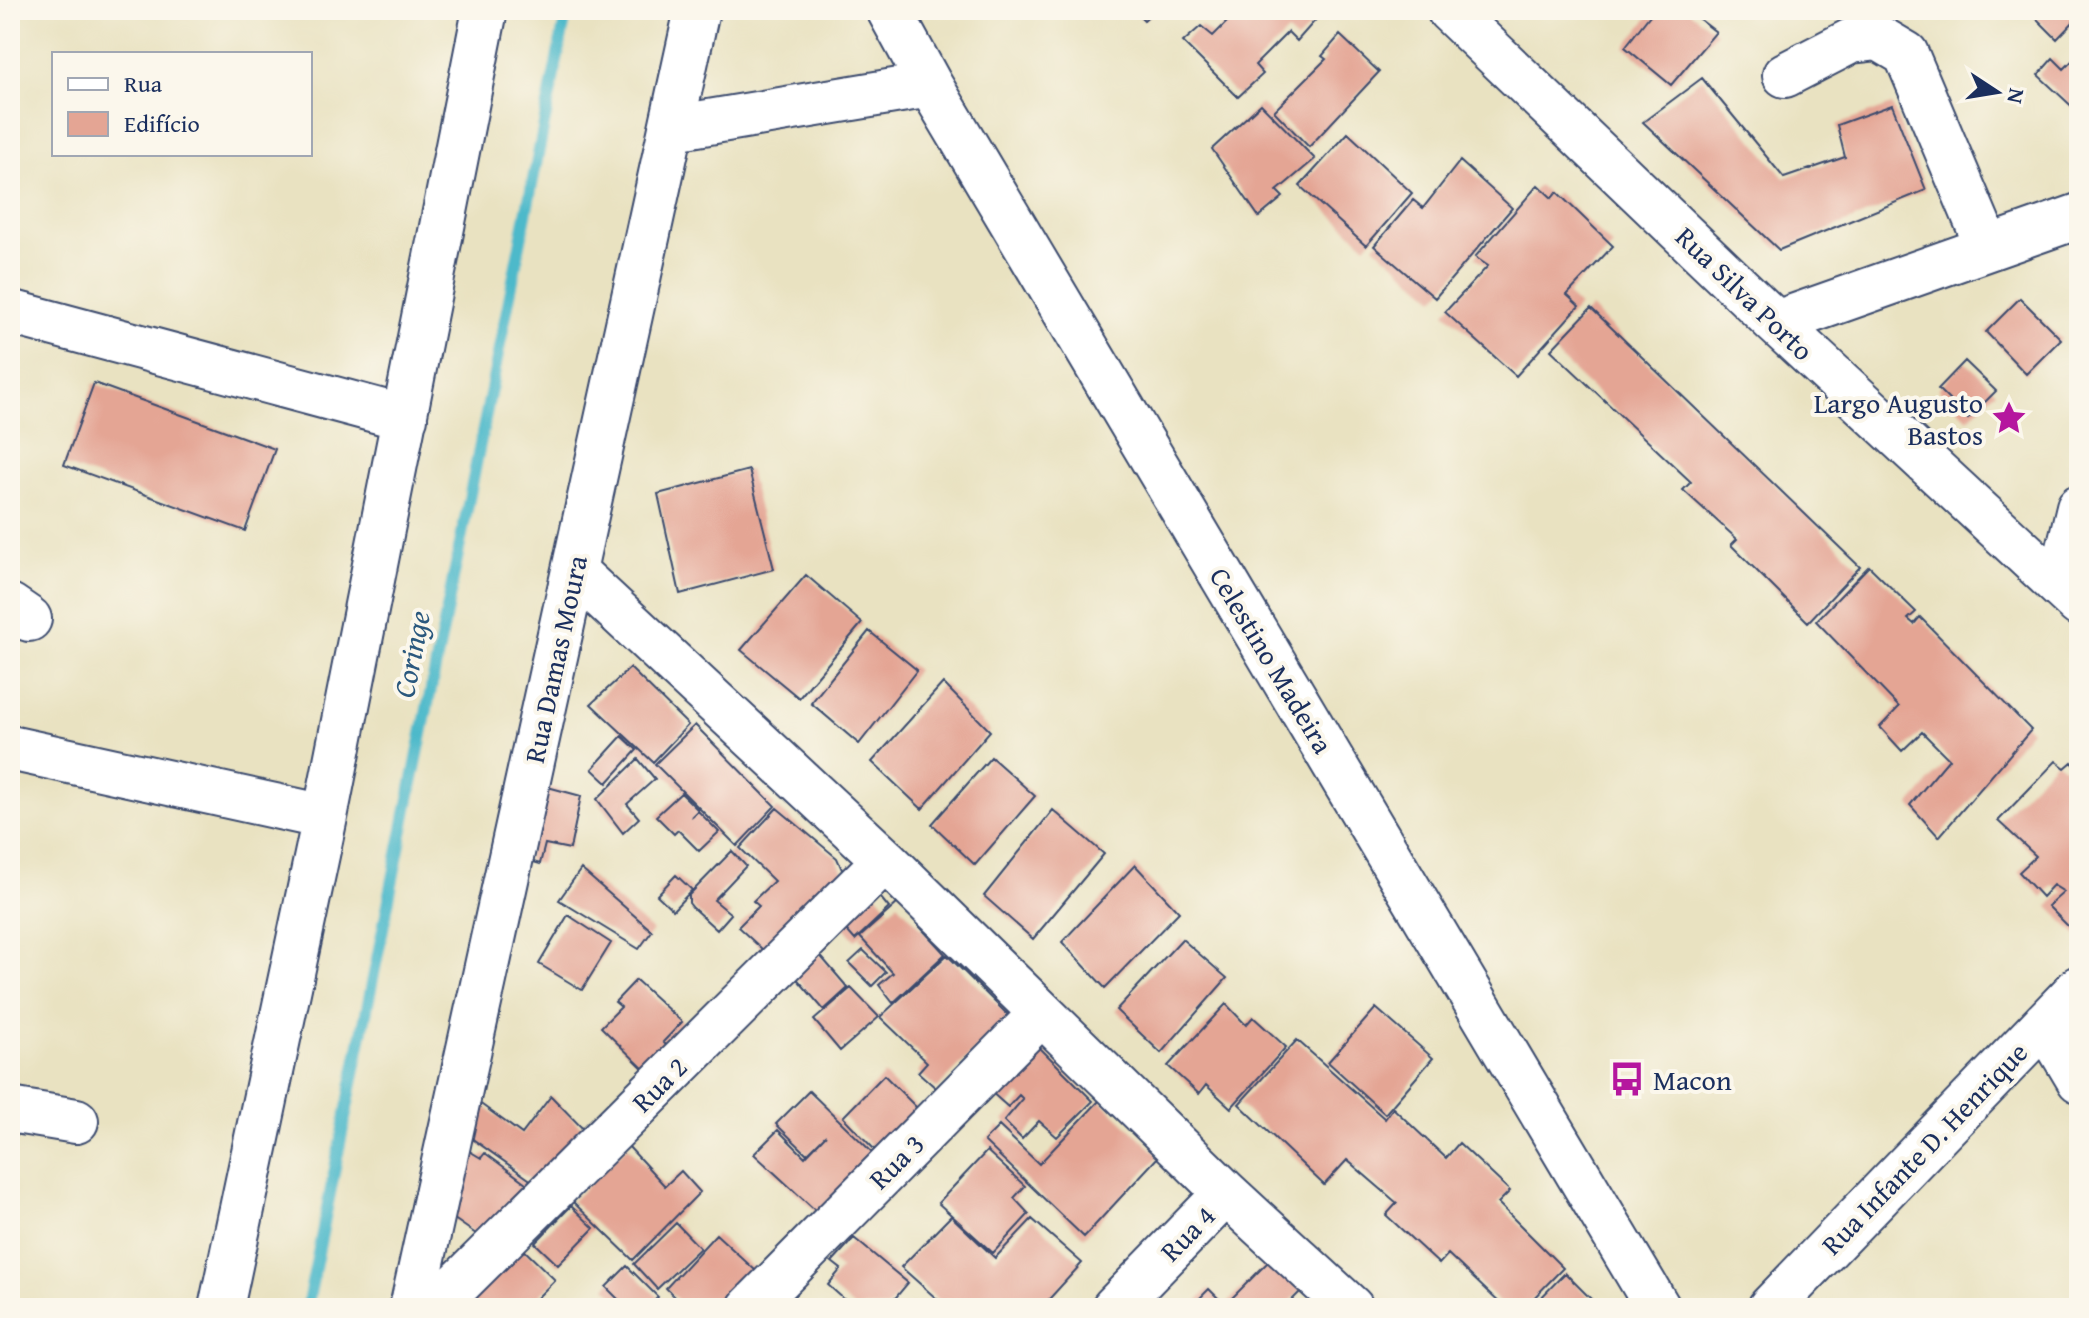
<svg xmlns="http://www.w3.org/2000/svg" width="2089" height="1318" viewBox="0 0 2089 1318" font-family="'Gentium Book Plus',serif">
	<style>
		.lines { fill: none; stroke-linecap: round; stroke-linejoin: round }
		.stream { stroke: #4eb9ca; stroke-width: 12 }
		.building { fill: #e4a594 }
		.minor-casing { stroke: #3a4a6d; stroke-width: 48 }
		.minor { stroke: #fff; stroke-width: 44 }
		.labels { text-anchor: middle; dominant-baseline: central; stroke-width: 8; stroke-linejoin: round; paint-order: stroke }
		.street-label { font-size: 28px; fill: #1b2f5e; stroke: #fbf7ec }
		.poi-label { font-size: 28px; fill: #1b2f5e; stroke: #fbf7ec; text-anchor: end }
		.water-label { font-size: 30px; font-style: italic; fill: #2a587e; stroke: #fbf7ec }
	</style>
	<rect width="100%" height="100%" fill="#fbf7ec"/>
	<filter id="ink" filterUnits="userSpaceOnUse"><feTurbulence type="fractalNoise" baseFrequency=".0125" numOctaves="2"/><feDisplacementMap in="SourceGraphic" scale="16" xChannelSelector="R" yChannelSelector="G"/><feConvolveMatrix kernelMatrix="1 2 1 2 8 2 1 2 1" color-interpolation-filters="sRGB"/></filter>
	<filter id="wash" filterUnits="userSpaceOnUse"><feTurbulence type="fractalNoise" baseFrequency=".006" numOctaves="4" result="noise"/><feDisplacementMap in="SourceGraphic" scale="32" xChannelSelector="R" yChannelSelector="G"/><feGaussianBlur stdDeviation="1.8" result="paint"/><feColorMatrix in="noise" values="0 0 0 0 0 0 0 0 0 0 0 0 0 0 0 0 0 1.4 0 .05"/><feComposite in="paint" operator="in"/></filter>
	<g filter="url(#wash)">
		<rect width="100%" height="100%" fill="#e9e2c1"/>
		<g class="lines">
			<path class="stream" d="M 307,1308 L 567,10"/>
		</g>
		<g id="blocks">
			<path class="building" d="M 1134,10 L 1155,10 L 1144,20 Z
				M 1239,10 L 1313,10 L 1319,16 L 1297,41 L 1288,32 L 1255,65 L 1263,74 L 1238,97 L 1183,42 L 1201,26 L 1213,36 Z
				M 1654,10 L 1692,10 L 1690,12 L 1716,32 L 1671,85 L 1625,47 Z
				M 2028,10 L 2079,10 L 2079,16 L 2057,39 Z
				M 1340,35 L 1379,72 L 1309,147 L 1274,111 L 1326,59 L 1322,56 Z
				M 2079,54 L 2079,113 L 2038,75 L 2053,58 L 2064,69 Z
				M 1702,78 L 1784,178 L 1845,157 L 1837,125 L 1892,105 L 1926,190 L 1779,250 L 1643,122 Z
				M 1261,104 L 1315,159 L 1277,191 L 1283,197 L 1259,217 L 1212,149 Z
				M 1348,133 L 1412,193 L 1366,246 L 1300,186 Z
				M 1460,161 L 1512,208 L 1435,298 L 1374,246 L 1413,200 L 1423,208 Z
				M 1538,185 L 1552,198 L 1557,192 L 1613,246 L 1567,295 L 1579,306 L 1516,376 L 1445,312 L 1488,266 L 1475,257 Z
				M 2020,298 L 2061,339 L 2026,374 L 1986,332 Z
				M 1591,308 L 1860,567 L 1808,622 L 1731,545 L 1737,539 L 1683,490 L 1691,482 L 1551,350 Z
				M 1965,361 L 1996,391 L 1968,419 L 1938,389 Z
				M 94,383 L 275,449 L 245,531 L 64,465 Z
				M 749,470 L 774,569 L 680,594 L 658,494 Z
				M 1869,566 L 1916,612 L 1908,619 L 1914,624 L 1920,617 L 2031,730 L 1939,837 L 1910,805 L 1949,759 L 1922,732 L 1902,751 L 1880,727 L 1899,707 L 1816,621 Z
				M 806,575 L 862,623 L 799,698 L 741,650 Z
				M 869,631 L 917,670 L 859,744 L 811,703 Z
				M 630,668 L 688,725 L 653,762 L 591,704 Z
				M 943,683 L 990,731 L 922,809 L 872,762 Z
				M 695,725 L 775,806 L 737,846 L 655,764 Z
				M 622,736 L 637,750 L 607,783 L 592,769 Z
				M 991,757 L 1035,796 L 975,865 L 932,824 Z
				M 638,759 L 655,779 L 627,804 L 639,818 L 623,833 L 597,799 Z
				M 2056,761 L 2065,768 L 2072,762 L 2079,770 L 2079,937 L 2048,906 L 2064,892 L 2053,885 L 2042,897 L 2019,872 L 2036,856 L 1998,821 Z
				M 544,786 L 581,796 L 570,849 L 545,844 L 540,864 L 527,860 Z
				M 681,793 L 698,810 L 691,817 L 698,811 L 719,832 L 699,851 L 678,830 L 674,834 L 656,816 Z
				M 777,808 L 837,858 L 844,874 L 775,961 L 738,927 L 759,906 L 753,901 L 774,881 L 740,848 Z
				M 1053,810 L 1104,854 L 1033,939 L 984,896 Z
				M 732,851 L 746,866 L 714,900 L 731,914 L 717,930 L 693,908 L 689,903 L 689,895 Z
				M 1135,865 L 1179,912 L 1105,988 L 1062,942 Z
				M 581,869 L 652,931 L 639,949 L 559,900 Z
				M 676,875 L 692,890 L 673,910 L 657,895 Z
				M 876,892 L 889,908 L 855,940 L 841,924 Z
				M 898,903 L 945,954 L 893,1003 L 879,985 L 893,973 L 860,937 Z
				M 568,915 L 611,943 L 582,990 L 539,964 Z
				M 1182,939 L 1227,978 L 1161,1053 L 1116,1010 Z
				M 863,950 L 886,972 L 872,986 L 849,963 Z
				M 818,953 L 848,988 L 824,1010 L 793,974 Z
				M 947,955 L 1009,1016 L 937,1089 L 918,1072 L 927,1062 L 880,1017 Z
				M 636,980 L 682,1022 L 663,1042 L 674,1053 L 651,1076 L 601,1027 L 621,1007 L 615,1002 Z
				M 851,988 L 879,1017 L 840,1051 L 814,1020 Z
				M 1226,1004 L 1246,1025 L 1253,1017 L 1286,1047 L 1231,1108 L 1206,1085 L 1199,1094 L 1168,1066 Z
				M 1376,1008 L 1433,1058 L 1385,1114 L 1328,1062 Z
				M 1297,1040 L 1385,1119 L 1393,1108 L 1446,1158 L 1459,1143 L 1510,1191 L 1498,1203 L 1563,1268 L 1524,1308 L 1505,1308 L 1448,1254 L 1439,1264 L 1386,1215 L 1397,1203 L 1347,1160 L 1324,1185 L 1239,1104 Z
				M 1036,1044 L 1093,1101 L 1057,1137 L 1039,1121 L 1022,1139 L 1004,1121 L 1023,1099 L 1019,1095 L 1008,1107 L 990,1091 Z
				M 884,1075 L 918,1109 L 876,1151 L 843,1117 Z
				M 809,1091 L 874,1154 L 817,1212 L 754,1154 L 778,1130 L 805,1157 L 826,1135 L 807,1154 L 776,1124 Z
				M 551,1096 L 589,1135 L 543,1189 L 460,1130 L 471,1097 L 522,1134 Z
				M 1100,1100 L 1159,1156 L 1084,1237 L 984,1141 L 999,1126 L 1039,1164 Z
				M 628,1146 L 665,1186 L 681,1171 L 700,1192 L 633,1260 L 572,1201 Z
				M 466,1149 L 481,1158 L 485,1153 L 534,1189 L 486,1241 L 437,1207 Z
				M 987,1151 L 1025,1186 L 1014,1198 L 1029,1214 L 993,1253 L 938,1203 Z
				M 571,1206 L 594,1228 L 558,1265 L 535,1243 Z
				M 951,1216 L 995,1258 L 1032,1219 L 1082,1263 L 1041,1308 L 947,1308 L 901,1267 Z
				M 676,1223 L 700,1248 L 657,1289 L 634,1264 Z
				M 716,1234 L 756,1271 L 723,1308 L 686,1308 L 666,1288 Z
				M 854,1238 L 908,1283 L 887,1308 L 854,1308 L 828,1285 L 841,1269 L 832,1262 Z
				M 519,1245 L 555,1280 L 527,1308 L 467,1308 L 461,1303 Z
				M 1272,1258 L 1302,1290 L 1284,1308 L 1192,1306 L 1209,1289 L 1225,1305 Z
				M 627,1266 L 658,1297 L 648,1308 L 627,1308 L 606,1287 Z
				M 1565,1273 L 1594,1302 L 1588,1308 L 1531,1308 Z"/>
		</g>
	</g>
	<g filter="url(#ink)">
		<use href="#blocks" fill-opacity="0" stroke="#3a4a6d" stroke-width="2"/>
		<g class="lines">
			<g class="minor-casing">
				<path id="minor" d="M 889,10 L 930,85 L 1658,1308
					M 1449,10 L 1776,323 L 2079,604
					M 1785,75 L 1851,41 L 1879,38 L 1906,54 L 1988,248
					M 673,128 L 930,85
					M 10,312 L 405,418
					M 1776,323 L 2079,216
					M 574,571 L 885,860 L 1226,1193 L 1351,1308
					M 2060,586 L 2079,507
					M 10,606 L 29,619
					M 10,748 L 325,817
					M 2045,1023 L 2079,1080
					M 10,1110 L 76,1121
					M 221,1308 L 325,817 L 485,10
					M 412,1308 L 697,10
					M 434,1308 L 885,860
					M 750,1308 L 1041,1014
					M 1114,1308 L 1226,1193
					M 1770,1308 L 2079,988"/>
			</g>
			<use href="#minor" class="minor"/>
		</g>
	</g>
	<defs>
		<g id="sight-bare" transform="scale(2.76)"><path d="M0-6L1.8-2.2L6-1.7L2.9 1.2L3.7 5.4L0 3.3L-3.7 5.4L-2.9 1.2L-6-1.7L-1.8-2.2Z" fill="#b5179e" stroke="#fbf7ec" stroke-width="2.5" paint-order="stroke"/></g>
		<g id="bus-bare" transform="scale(2.76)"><path d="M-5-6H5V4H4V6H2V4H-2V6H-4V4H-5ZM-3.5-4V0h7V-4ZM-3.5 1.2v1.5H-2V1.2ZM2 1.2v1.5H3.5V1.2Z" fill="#b5179e" stroke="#fbf7ec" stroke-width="2.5" paint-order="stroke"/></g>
	</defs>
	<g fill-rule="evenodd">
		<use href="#sight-bare" x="2009" y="418"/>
		<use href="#bus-bare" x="1627" y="1079"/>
	</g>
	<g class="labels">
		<g class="street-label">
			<text transform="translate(1745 293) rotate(44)">Rua Silva Porto</text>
			<text transform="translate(555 659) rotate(-78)">Rua Damas Moura</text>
			<text transform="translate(1272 660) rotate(59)">Celestino Madeira</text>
			<text transform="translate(659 1084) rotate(-45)">Rua 2</text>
			<text transform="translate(1924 1148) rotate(-46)">Rua Infante D. Henrique</text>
			<text transform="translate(896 1161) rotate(-45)">Rua 3</text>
			<text transform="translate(1187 1233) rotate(-46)">Rua 4</text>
		</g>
		<g class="poi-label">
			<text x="1983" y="402">Largo Augusto<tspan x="1983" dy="32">Bastos</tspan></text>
			<text x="1653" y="1079" text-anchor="start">Macon</text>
		</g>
		<g class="water-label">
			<text transform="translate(411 654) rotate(-79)">Coringe</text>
		</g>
	</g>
	<rect width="2089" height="1318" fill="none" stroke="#fbf7ec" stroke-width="40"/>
	<rect x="52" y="52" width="260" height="104" fill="#fbf7ec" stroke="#a1a7b3" stroke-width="2"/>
	<rect x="68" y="78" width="40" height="12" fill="#ffffff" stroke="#a1a7b3" stroke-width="2"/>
	<text x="124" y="92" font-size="24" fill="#1b2f5e">Rua</text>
	<rect x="68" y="112" width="40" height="24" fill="#e4a594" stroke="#a1a7b3" stroke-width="2"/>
	<text x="124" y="132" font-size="24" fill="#1b2f5e">Edifício</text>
	<g transform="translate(1997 92) rotate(102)" stroke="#fbf7ec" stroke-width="6" paint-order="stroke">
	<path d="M0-6L14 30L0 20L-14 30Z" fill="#1b2f5e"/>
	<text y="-12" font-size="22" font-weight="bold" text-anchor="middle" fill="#1b2f5e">N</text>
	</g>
</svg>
